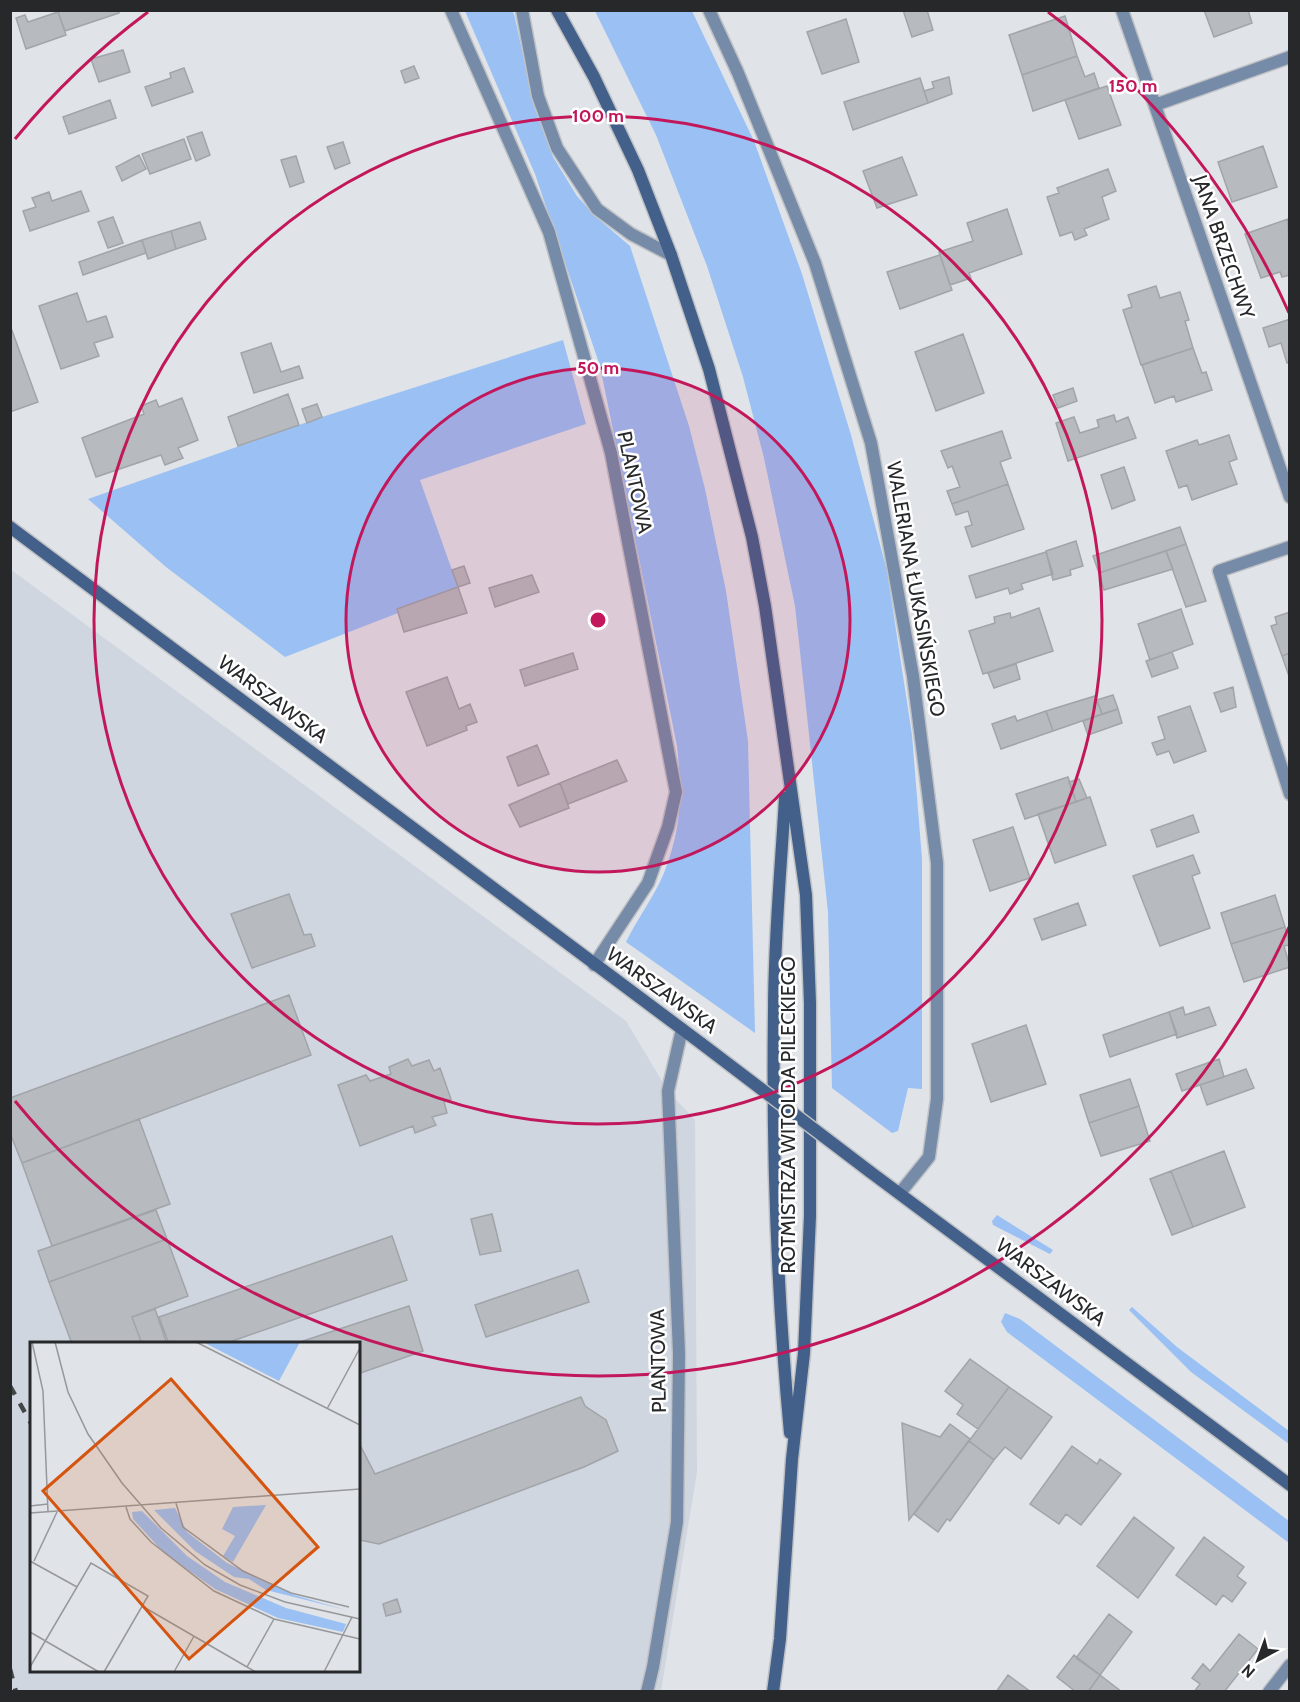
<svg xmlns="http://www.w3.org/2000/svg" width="1300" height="1702" viewBox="0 0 1300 1702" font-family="Cabin,sans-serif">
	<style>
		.built { fill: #cfd6e0; fill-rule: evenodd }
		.green { fill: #9ac0f4 }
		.building { fill: #b7babe; stroke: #a1a4a8; stroke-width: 1.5 }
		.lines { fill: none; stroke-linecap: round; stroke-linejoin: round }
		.lane-casing { stroke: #bfc1c5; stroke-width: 15 }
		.street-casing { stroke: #bfc1c5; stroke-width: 15 }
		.secondary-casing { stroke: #bfc1c5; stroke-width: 15 }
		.lane { stroke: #768ba8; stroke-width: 12 }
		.street { stroke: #768ba8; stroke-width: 12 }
		.secondary { stroke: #426089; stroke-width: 12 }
		.rail { stroke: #444547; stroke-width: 4.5; stroke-dasharray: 10 10; stroke-linecap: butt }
		.secondary-bridge-casing { stroke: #bfc1c5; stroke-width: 15; stroke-linecap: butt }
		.secondary-bridge { stroke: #426089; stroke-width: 12 }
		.ring { fill: none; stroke: #c2185b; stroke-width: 3 }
		.labels { text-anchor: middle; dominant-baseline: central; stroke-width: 5; stroke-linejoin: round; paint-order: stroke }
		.street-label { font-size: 20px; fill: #27282a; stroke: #fff }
		.inset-road { fill: none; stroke: #96989b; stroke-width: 1.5 }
		.view { fill: #d5540f; fill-opacity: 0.15; stroke: #d5540f; stroke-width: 3 }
		.inset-edge { fill: none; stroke: #27282a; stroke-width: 3 }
		.centre { fill: #c2185b; stroke: #fff; stroke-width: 3 }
		.ring-label { font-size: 18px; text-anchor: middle; font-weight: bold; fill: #c2185b; stroke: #fff; stroke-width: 5; stroke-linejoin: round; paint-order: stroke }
	</style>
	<rect width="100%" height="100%" fill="#e0e3e7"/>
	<path class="built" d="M 10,569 L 626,1021 L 668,1091 L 695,1120 L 697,1472 L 661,1691 L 11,1691 ZM 32,1344 L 358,1344 L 358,1670 L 32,1670 Z"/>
	<path class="green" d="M 465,11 L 512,11 L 514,14 L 535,109 L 553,157 L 577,196 L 595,216 L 630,246 L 689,426 L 705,489 L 726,591 L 748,741 L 755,1033 L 626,942 C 637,919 654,897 664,873 C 682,827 682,794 677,746 L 600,366 L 535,174 Z
		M 595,11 L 692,11 L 754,141 L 802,274 L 851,435 L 887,571 L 912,735 L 922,859 L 922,1089 L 908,1088 L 898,1131 L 892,1133 L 832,1088 L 828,912 L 805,697 L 795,606 L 764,458 L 743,377 L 707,266 L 656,135 Z
		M 563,340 L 586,424 L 420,480 L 458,587 L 397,609 L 398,613 L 285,657 L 166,567 L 88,499 L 322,417 Z
		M 997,1215 L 1053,1250 L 1050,1254 L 993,1225 L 992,1221 Z
		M 1132,1307 L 1177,1347 L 1289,1431 L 1289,1444 L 1191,1372 L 1129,1310 Z
		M 1005,1313 L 1020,1319 L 1289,1521 L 1289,1543 L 1007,1332 L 1001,1322 Z"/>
	<path class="building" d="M 63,10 L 118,10 L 119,13 L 65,31 L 58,12 Z
		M 903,10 L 927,10 L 933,30 L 912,37 Z
		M 1204,10 L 1248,10 L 1252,23 L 1214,37 Z
		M 58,12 L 66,35 L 26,49 L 16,18 L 25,15 L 28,22 Z
		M 1065,16 L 1077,56 L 1022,75 L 1009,35 Z
		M 846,19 L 859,62 L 822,74 L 807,32 Z
		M 123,50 L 130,72 L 99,82 L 91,59 Z
		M 1077,56 L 1085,77 L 1094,73 L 1099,88 L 1033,111 L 1022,75 Z
		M 414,66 L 419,78 L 405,83 L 401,71 Z
		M 184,68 L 193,92 L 152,106 L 145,87 L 171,78 L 170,73 Z
		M 949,77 L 952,94 L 928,103 L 924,91 L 934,88 L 932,82 Z
		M 920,78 L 928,103 L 853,130 L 844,102 Z
		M 1107,86 L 1121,125 L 1079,139 L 1065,100 Z
		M 110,100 L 116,118 L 69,134 L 63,117 Z
		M 202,132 L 210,155 L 196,161 L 187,137 Z
		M 184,139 L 191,159 L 150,174 L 142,154 Z
		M 343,142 L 350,163 L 335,169 L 327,147 Z
		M 1263,146 L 1277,187 L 1232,202 L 1218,162 Z
		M 139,155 L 146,169 L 122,181 L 116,167 Z
		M 296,156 L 304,182 L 290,187 L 281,160 Z
		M 902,157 L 917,195 L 877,208 L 863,171 Z
		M 1108,169 L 1116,191 L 1102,197 L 1109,219 L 1084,229 L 1087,235 L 1075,240 L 1072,232 L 1060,236 L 1047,197 L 1059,193 L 1057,188 Z
		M 81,191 L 89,211 L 30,231 L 23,211 L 36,207 L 32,198 L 49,192 L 52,201 Z
		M 1007,209 L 1022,254 L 969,273 L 971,278 L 950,285 L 939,252 L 973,241 L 967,223 Z
		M 113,217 L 123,243 L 108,248 L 98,222 Z
		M 1288,219 L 1290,275 L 1282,277 L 1280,272 L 1261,278 L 1245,234 Z
		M 200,222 L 206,239 L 176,249 L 171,231 Z
		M 171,231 L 176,249 L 148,259 L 142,240 Z
		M 142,240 L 146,253 L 83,275 L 79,262 Z
		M 940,255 L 952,290 L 900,309 L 887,272 Z
		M 1156,286 L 1160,298 L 1180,292 L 1189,320 L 1185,321 L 1193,348 L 1141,365 L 1123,310 L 1132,307 L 1128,295 Z
		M 77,293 L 87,322 L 106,316 L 113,337 L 94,343 L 99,356 L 61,369 L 39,306 Z
		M 1290,319 L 1290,362 L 1287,363 L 1281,343 L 1269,347 L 1263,328 Z
		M 10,325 L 38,402 L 10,412 Z
		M 963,334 L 984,393 L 936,411 L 915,352 Z
		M 271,343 L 281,372 L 299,366 L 303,378 L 254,393 L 241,353 Z
		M 1193,348 L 1202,373 L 1206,372 L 1212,390 L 1176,402 L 1174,396 L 1155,403 L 1142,365 Z
		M 1073,388 L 1077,401 L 1058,408 L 1053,395 Z
		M 288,394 L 299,425 L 238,446 L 228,417 Z
		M 182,398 L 198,440 L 178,448 L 183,458 L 165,465 L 161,455 L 96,477 L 82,438 L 144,414 L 141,406 L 156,400 L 159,407 Z
		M 317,404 L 322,417 L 307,423 L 302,409 Z
		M 1114,415 L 1116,422 L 1128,417 L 1136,438 L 1068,461 L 1056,423 L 1074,417 L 1080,433 L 1099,427 L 1097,420 Z
		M 1002,431 L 1011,458 L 1000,462 L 1008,484 L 952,504 L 947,491 L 960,487 L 952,466 L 948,468 L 941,451 Z
		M 1229,435 L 1237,459 L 1229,462 L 1237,484 L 1192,500 L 1187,485 L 1179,488 L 1166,451 L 1197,440 L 1199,445 Z
		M 1124,467 L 1135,500 L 1112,509 L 1101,475 Z
		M 1008,484 L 1024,529 L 972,547 L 965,527 L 972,525 L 968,511 L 956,515 L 952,504 Z
		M 1180,527 L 1186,544 L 1099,573 L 1093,556 Z
		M 1076,541 L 1083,566 L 1070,570 L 1071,575 L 1053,580 L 1046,551 Z
		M 1186,544 L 1206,601 L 1186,607 L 1166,551 Z
		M 1166,551 L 1173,569 L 1104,590 L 1099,573 Z
		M 1046,552 L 1053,574 L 1021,584 L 1023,589 L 1010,594 L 1008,588 L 976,598 L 969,576 Z
		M 464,566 L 470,583 L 458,587 L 452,570 Z
		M 532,575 L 539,592 L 495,607 L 489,588 Z
		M 458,587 L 467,613 L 404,632 L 397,609 Z
		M 1039,608 L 1053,651 L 983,674 L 969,631 L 995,623 L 994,617 L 1010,613 L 1011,618 Z
		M 1181,609 L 1193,644 L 1150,660 L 1138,624 Z
		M 1290,612 L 1290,653 L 1282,656 L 1271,626 L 1277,624 L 1275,617 Z
		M 1172,652 L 1178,668 L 1152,677 L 1146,661 Z
		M 573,653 L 578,669 L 525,686 L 520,670 Z
		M 1290,653 L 1290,679 L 1282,656 Z
		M 1016,664 L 1020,679 L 994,688 L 988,673 Z
		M 447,677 L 459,709 L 470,704 L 477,722 L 466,726 L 467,730 L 427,746 L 406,692 Z
		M 1233,687 L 1236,707 L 1221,712 L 1214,693 Z
		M 1113,695 L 1118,709 L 1102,714 L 1097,700 Z
		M 1095,696 L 1102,714 L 1053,731 L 1046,711 Z
		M 1190,706 L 1206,751 L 1174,763 L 1169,751 L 1157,755 L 1152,743 L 1165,739 L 1158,717 Z
		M 1118,709 L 1122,723 L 1088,735 L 1083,721 Z
		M 1046,711 L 1053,731 L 1001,749 L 992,724 L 1015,716 L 1017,721 Z
		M 537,745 L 549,774 L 518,786 L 507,757 Z
		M 617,760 L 627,781 L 568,804 L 560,783 Z
		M 1068,777 L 1076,802 L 1025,819 L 1016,794 Z
		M 1079,779 L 1087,798 L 1076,802 L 1069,782 Z
		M 560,783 L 569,808 L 520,827 L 509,805 Z
		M 1090,797 L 1106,845 L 1055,863 L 1038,814 Z
		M 1193,815 L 1199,832 L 1157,847 L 1151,830 Z
		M 1013,827 L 1030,878 L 990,891 L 973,840 Z
		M 1193,855 L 1200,873 L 1192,876 L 1210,928 L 1160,946 L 1133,876 Z
		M 289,894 L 304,935 L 311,934 L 315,946 L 252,968 L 231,914 Z
		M 1275,895 L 1285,927 L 1231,944 L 1221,913 Z
		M 1078,903 L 1086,925 L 1042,940 L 1034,919 Z
		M 1285,927 L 1290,945 L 1284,946 L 1290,967 L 1244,982 L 1231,944 Z
		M 289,995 L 311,1055 L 22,1163 L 10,1133 L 10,1098 Z
		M 1183,1007 L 1185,1015 L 1209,1007 L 1216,1025 L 1177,1038 L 1169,1012 Z
		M 1169,1012 L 1177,1034 L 1110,1057 L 1103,1035 Z
		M 1026,1025 L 1046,1084 L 991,1102 L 972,1044 Z
		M 408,1059 L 412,1066 L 429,1060 L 434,1071 L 440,1068 L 451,1099 L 444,1102 L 447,1113 L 432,1117 L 436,1125 L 415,1133 L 413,1126 L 360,1146 L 338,1085 L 366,1075 L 370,1081 L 391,1074 L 389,1067 Z
		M 1219,1059 L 1224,1077 L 1182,1091 L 1176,1074 Z
		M 1246,1069 L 1254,1088 L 1207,1105 L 1200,1085 Z
		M 1130,1079 L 1139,1106 L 1089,1123 L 1080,1095 Z
		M 1139,1106 L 1150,1141 L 1101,1156 L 1089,1123 Z
		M 139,1119 L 170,1204 L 52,1246 L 22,1163 Z
		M 1224,1151 L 1245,1207 L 1193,1227 L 1171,1171 Z
		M 1171,1171 L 1193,1227 L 1172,1235 L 1150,1179 Z
		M 156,1210 L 167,1239 L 49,1282 L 38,1251 Z
		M 492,1214 L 501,1251 L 480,1255 L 471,1219 Z
		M 392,1236 L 407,1280 L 224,1344 L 169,1344 L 159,1317 Z
		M 167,1239 L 188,1296 L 132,1317 L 142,1344 L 72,1344 L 49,1282 Z
		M 578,1270 L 589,1302 L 486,1337 L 475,1305 Z
		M 409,1306 L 423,1351 L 358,1374 L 358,1344 L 294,1344 Z
		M 155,1309 L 167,1344 L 142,1344 L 132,1317 Z
		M 970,1359 L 1009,1387 L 978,1429 L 957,1414 L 963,1405 L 945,1391 Z
		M 1009,1387 L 1052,1417 L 1021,1459 L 1005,1447 L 994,1460 L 969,1441 Z
		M 581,1397 L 585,1406 L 606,1420 L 618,1451 L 584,1467 L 379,1544 L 359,1540 L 358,1448 L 361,1447 L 375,1474 Z
		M 902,1423 L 940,1437 L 950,1424 L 970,1439 L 909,1520 Z
		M 969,1441 L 994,1460 L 950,1521 L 947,1519 L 938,1532 L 914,1514 Z
		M 1072,1446 L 1097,1464 L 1100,1459 L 1121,1474 L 1081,1525 L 1066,1514 L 1059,1524 L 1030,1504 Z
		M 1134,1517 L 1174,1548 L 1138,1598 L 1097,1566 Z
		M 1204,1537 L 1244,1567 L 1237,1576 L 1246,1583 L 1232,1602 L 1223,1595 L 1216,1605 L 1176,1575 Z
		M 397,1599 L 401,1612 L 386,1616 L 383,1604 Z
		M 1109,1614 L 1132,1632 L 1100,1675 L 1076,1658 Z
		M 1239,1634 L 1258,1649 L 1224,1692 L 1194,1692 L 1200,1684 L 1192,1678 L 1203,1664 L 1210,1671 Z
		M 1074,1655 L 1100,1675 L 1088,1692 L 1076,1692 L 1057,1677 Z
		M 1008,1675 L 1031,1692 L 996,1692 Z
		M 1100,1675 L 1122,1692 L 1088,1692 Z"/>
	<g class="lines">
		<g class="lane-casing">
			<path id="lane" d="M 522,10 L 538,96 L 557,148 L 597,209 L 631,234 L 671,255
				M 647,1692 L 653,1667 L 677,1522 L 679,1353 L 668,1091 L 682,1029"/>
		</g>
		<g class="street-casing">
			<path id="street" d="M 451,10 L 549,232 L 611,453 L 676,792 L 668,827 L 648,883 L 594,965
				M 709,10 L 738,73 L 815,263 L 871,443 L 913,676 L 937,863 L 937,1099 L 929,1157 L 900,1193
				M 1122,10 L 1290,497
				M 1155,105 L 1290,57
				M 1290,547 L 1219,571 L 1290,794
				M 1269,1692 L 1290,1665"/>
		</g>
		<g class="secondary-casing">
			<path id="secondary" d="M 557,10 L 594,77 L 638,170 L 671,255 L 709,369 L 752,537 L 765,606 L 806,895 L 810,1003 L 810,1216 L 804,1353 L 792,1459 L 780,1639 L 773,1692
				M 10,527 L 702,1044
				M 785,798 C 781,868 774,940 774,1011 C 772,1152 777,1293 790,1433
				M 869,1171 L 1290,1485"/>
		</g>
		<use href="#lane" class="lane"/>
		<use href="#street" class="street"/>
		<use href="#secondary" class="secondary"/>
		<path class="rail" d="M 10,1386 L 32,1425
			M 10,1669 L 16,1692"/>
		<g class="secondary-bridge-casing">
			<path id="secondary-bridge" d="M 702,1044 L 869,1171"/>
		</g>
		<use href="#secondary-bridge" class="secondary-bridge"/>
	</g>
	<circle cx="598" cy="620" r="252" fill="#c2185b" fill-opacity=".12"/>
	<g class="ring">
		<circle cx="598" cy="620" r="252"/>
		<circle cx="598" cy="620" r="504"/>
		<path d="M1289 927A756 756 0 0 1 15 1101M15 139A756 756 0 0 1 148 12M1048 12A756 756 0 0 1 1289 313"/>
	</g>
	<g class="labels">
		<g class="street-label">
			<text transform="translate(1224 247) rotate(71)">JANA BRZECHWY</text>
			<text transform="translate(635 482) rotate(78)">PLANTOWA</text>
			<text transform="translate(916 589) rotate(80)">WALERIANA ŁUKASIŃSKIEGO</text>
			<text transform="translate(273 699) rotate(37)">WARSZAWSKA</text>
			<text transform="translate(662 990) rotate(36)">WARSZAWSKA</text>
			<text transform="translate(788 1115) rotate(-90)">ROTMISTRZA WITOLDA PILECKIEGO</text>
			<text transform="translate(1051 1282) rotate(37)">WARSZAWSKA</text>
			<text transform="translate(658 1361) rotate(-91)">PLANTOWA</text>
		</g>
	</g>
	<g transform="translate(30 1342)">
		<rect width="330" height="330" fill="#e0e3e7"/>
		<path d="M 173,0 L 270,0 L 249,39 ZM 236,163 L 203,220 L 193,214 L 205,194 L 192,187 L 203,165 ZM 145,166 L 157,190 L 197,221 L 264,253 L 316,268 L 236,248 L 219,237 L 204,235 L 165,209 L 124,168 ZM 112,169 L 157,214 L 195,240 L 256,266 L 316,282 L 313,290 L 248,276 L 185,247 L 134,211 L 103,177 L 102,170 Z" fill="#9ac0f4"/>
		<path class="inset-road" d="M 2,0 L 13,49 L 18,170M 25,0 L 38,50 L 58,92 L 92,141 L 131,186 L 175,223 L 210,243 L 255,260 L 330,277M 166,0 L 330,83M 297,67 L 330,6M 146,161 L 153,185 L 213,229 L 261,251 L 319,265M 0,164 L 18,162M 96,165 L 100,177 L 121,200 L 184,249 L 244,277 L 330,297M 0,171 L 330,147M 0,219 L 47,245M 4,219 L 27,170M 112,264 L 217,325M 0,290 L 69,330M 0,325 L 61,221 L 118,254 L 74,330M 144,330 L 164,294M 226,330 L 217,325 L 244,277M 294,330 L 322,275"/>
		<path class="view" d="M 141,37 L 288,205 L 159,317 L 13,149 Z"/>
		<rect width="330" height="330" class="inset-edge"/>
	</g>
	<circle cx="598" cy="620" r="9" class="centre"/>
	<g class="ring-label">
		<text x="1133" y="92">150 m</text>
		<text x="598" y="122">100 m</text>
		<text x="598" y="374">50 m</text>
	</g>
	<rect width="1300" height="1702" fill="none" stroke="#27282a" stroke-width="24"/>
	<g transform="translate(1258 1660) rotate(221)" stroke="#ffffff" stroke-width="4.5" paint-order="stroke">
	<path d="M0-4.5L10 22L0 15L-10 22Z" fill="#27282a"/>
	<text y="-9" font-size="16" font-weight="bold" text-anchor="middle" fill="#27282a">N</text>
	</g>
</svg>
